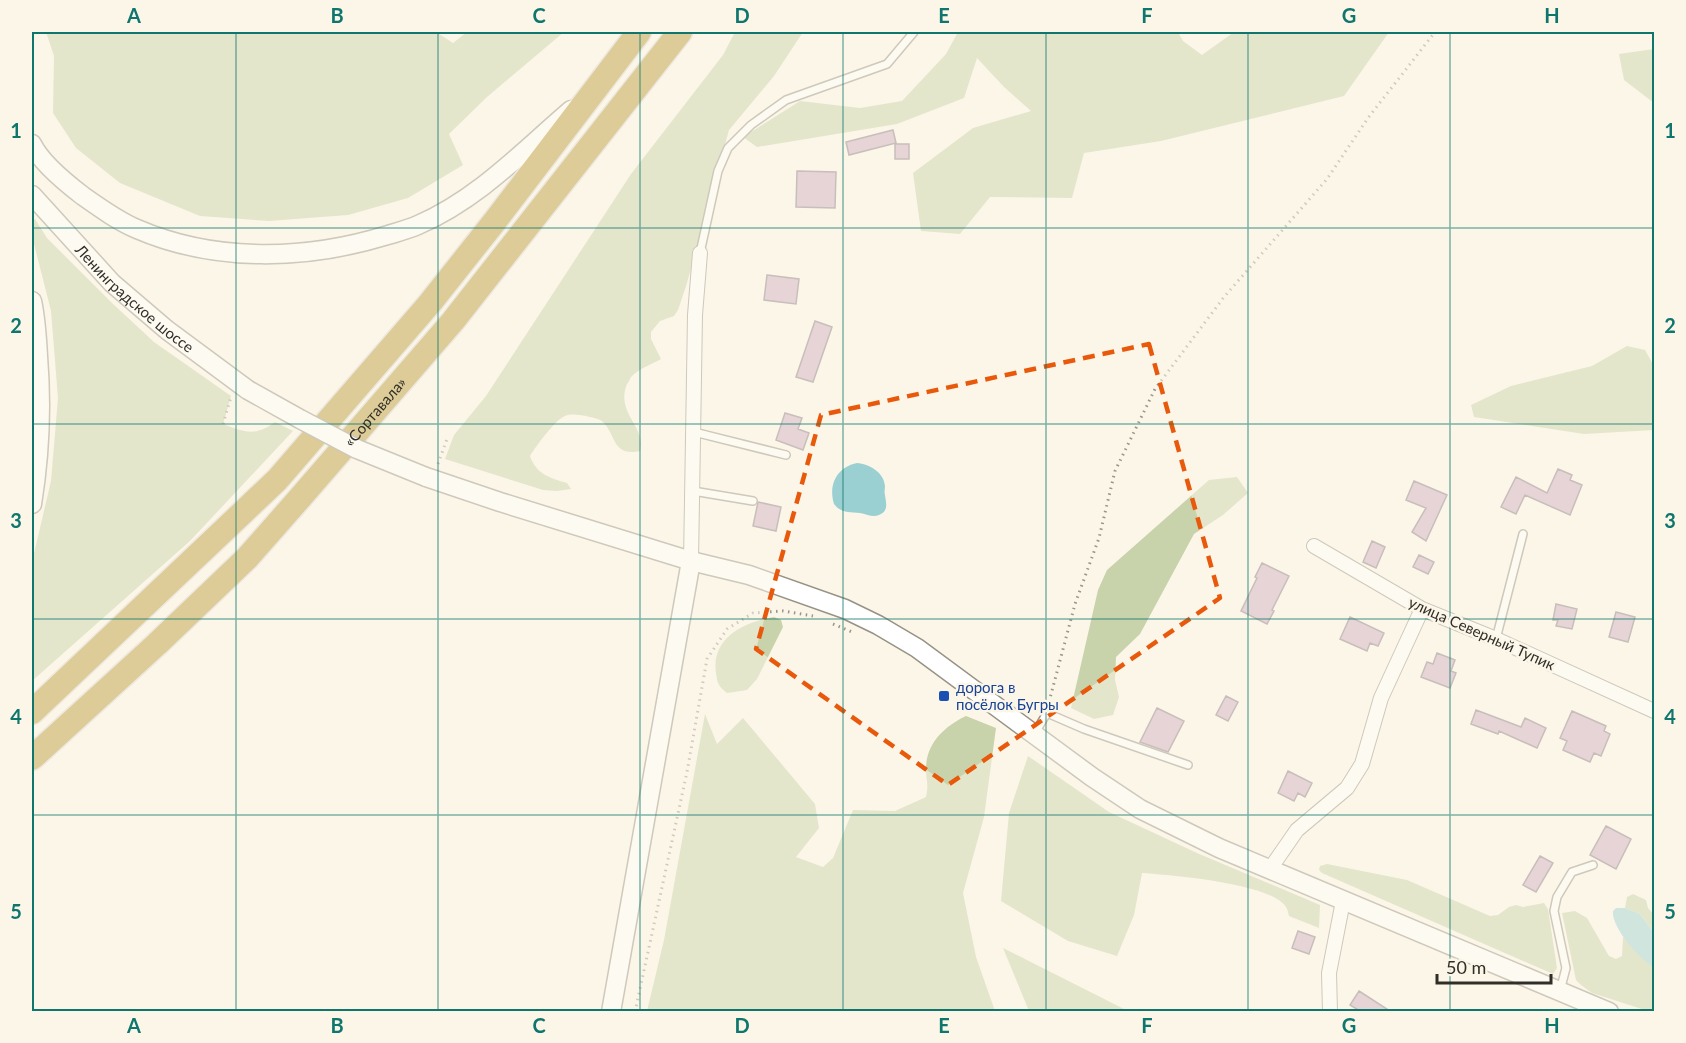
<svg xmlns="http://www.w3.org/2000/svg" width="1686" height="1043" viewBox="0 0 1686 1043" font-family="Lato,sans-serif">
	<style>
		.green { fill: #c8d2ab }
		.water { fill: #9bd0d2 }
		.building { fill: #cfaac4; stroke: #897c85; stroke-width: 1.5 }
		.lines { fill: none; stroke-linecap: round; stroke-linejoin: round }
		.lane-casing { stroke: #979285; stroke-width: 10 }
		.street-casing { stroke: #979285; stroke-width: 16 }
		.secondary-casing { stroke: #979285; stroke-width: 21 }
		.highway-casing { stroke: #dad9d8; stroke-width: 27 }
		.path { stroke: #9a968c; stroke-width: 3; stroke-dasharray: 1.5 4.5; stroke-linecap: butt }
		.lane { stroke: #fff; stroke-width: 7 }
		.street { stroke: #fff; stroke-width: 14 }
		.secondary { stroke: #fff; stroke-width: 18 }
		.highway { stroke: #b89a35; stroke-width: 24 }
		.secondary-bridge-casing { stroke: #979285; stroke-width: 21; stroke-linecap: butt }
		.secondary-bridge { stroke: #fff; stroke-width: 18 }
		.marked { fill: none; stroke: #e8590c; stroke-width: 4.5; stroke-dasharray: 12 8; stroke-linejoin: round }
		.grid { fill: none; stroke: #0f766e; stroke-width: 1.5; stroke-opacity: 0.55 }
		.transit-dot { fill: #1a4fb4; stroke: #fcf6e8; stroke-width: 2 }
		.labels { text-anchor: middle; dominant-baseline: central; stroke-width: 5; stroke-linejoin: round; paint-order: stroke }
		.street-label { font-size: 15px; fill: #302e28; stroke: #fcf6e8 }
		.transit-label { font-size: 15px; fill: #164399; stroke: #fcf6e8; text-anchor: start }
		.neatline { fill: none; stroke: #0f766e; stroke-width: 2 }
		.grid-label { font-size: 20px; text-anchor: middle; font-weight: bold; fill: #0f766e }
	</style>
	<rect width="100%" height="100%" fill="#fcf6e8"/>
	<path class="green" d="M 46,32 L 436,32 L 453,43 L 467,32 L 564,32 L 487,97 L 449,134 L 463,165 L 408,198 L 348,215 L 269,221 L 200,216 L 120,183 L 76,148 L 53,113 L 54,56 Z
		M 735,32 L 803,32 L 774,76 L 729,130 L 687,283 L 678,310 L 674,316 L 660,321 L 651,332 L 651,339 L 661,359 C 652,364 639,369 632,376 C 630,378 629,382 627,384 C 615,413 647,427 640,451 C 613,457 616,436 604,423 C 599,418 593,418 586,416 C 579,415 570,413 563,417 C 554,422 536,446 530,456 C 536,474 550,478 567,483 L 571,489 L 557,491 L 543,490 L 445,459 L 454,435 L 486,396 L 631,174 L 723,55 Z
		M 958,32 L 1178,32 L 1183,41 L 1202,55 L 1234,32 L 1389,32 L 1344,96 L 1161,141 L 1084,153 L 1072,198 L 990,197 L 960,234 L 921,231 L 913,173 L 973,128 L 1031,111 L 1004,87 L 977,58 L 964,98 L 897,124 L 757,147 L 743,137 L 800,101 L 860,108 L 902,101 L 946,54 Z
		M 1654,49 L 1654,103 L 1624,80 L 1619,54 Z
		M 35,219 L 47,238 L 112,303 L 154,342 L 231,396 L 223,424 C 244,432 255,437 275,422 L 293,431 L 190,541 L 32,681 L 32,562 L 51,481 L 58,398 L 51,311 L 32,236 L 32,222 Z
		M 1627,346 L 1645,350 L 1654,366 L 1654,430 L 1584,434 L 1474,417 L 1471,405 L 1511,386 L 1592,366 Z
		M 1237,477 L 1248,493 L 1223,515 L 1194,534 L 1140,634 L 1116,657 L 1115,680 L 1119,697 L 1113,715 L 1094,719 L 1071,708 L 1098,590 L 1107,570 L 1209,480 Z
		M 774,617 L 781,620 L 783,627 L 757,679 L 747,690 L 727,693 C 719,687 717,683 716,673 C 711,638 744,622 774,617 Z
		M 705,714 L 717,744 L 743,718 L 815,804 L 819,828 L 796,857 L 823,867 L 833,858 L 853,810 L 895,811 L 926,797 C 929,783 926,781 926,769 C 926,743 945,726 966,716 L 996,728 L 984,817 L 963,893 L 976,957 L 995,1011 L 647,1011 L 664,940 Z
		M 1028,756 L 1109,812 L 1197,853 L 1320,905 L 1319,928 L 1289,916 C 1288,913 1288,910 1286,907 C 1271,883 1170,875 1142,873 L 1134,915 L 1117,956 L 1068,941 L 1001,901 L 1009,813 Z
		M 1327,864 L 1407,880 L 1490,916 L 1498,915 L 1509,907 L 1516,905 L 1523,907 L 1544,903 L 1548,909 L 1557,968 L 1553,974 L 1322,873 L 1319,870 L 1320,866 Z
		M 1633,894 L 1646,900 L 1648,908 L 1654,915 L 1654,933 L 1640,914 L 1625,908 L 1627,897 Z
		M 1575,911 L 1587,918 L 1609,956 L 1616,959 L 1622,956 L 1623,937 L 1654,967 L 1654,1011 L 1648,1011 L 1592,993 L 1581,985 L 1576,980 L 1562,913 Z
		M 1003,948 L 1128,1011 L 1029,1011 Z"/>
	<path class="water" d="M 857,463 C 869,464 884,472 885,486 C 885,489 884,492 885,495 C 886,503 889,511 879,515 C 873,518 866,514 860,513 C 849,512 841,513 834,504 C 828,485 837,467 857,463 Z
		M 1616,908 L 1625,908 L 1640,914 L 1654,933 L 1654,967 C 1640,960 1611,927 1613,911 Z"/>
	<path class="building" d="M 893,130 L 896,143 L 849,155 L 846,142 Z
		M 895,144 L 909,144 L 909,159 L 895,159 Z
		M 797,171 L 836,172 L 835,208 L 796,207 Z
		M 767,275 L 799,279 L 796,304 L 764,300 Z
		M 815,321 L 832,327 L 813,382 L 796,377 Z
		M 785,413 L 802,418 L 798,429 L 809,433 L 803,450 L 776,440 Z
		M 1558,469 L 1572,475 L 1570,480 L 1582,485 L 1570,515 L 1525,495 L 1516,514 L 1501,507 L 1516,477 L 1547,493 Z
		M 1414,481 L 1447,495 L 1426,541 L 1412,532 L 1426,508 L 1406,500 Z
		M 758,502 L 781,507 L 776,531 L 753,526 Z
		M 1372,541 L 1385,547 L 1376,568 L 1363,562 Z
		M 1419,555 L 1434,562 L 1428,574 L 1413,567 Z
		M 1262,563 L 1289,576 L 1272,610 L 1274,611 L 1267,624 L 1241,611 L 1257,578 L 1255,577 Z
		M 1556,604 L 1577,609 L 1572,629 L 1556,626 L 1558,620 L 1553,620 Z
		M 1616,612 L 1635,617 L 1628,642 L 1609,637 Z
		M 1350,617 L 1384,633 L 1378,646 L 1370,643 L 1367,651 L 1340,639 Z
		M 1437,653 L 1455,660 L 1451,671 L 1456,673 L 1450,688 L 1421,677 L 1427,662 L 1433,664 Z
		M 1226,696 L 1238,702 L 1228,721 L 1216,715 Z
		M 1157,708 L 1184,721 L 1168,752 L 1140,742 Z
		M 1476,710 L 1521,727 L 1525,718 L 1546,728 L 1537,748 L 1499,731 L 1498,734 L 1471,724 Z
		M 1572,711 L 1606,726 L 1604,731 L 1610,734 L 1601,756 L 1594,753 L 1590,762 L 1563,750 L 1567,741 L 1560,738 Z
		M 1288,771 L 1312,783 L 1305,797 L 1298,793 L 1294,801 L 1278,793 Z
		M 1606,826 L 1631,839 L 1616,869 L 1590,855 Z
		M 1540,856 L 1553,863 L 1536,892 L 1523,885 Z
		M 1298,931 L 1315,937 L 1309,954 L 1292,948 Z
		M 1359,991 L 1390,1011 L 1360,1011 L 1350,1005 Z"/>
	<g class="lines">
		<g class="lane-casing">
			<path id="lane" d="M 700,253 L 718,171 L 728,148 L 751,125 L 786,100 L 887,64 L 914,32
				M 694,432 L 786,455
				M 693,491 L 753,501
				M 1496,639 L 1523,534
				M 1035,733 L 1047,713 L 1084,729 L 1188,765
				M 1560,991 L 1566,968 L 1554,911 L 1557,897 L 1572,872 L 1593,865"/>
		</g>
		<g class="street-casing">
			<path id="street" d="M 1314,546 L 1422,609 L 1496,639 L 1654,711
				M 691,561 L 695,315 L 700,253
				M 1270,869 L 1297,830 L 1347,788 L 1362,764 L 1381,698 L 1422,609
				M 1330,1012 L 1329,973 L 1343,901"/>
		</g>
		<g class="secondary-casing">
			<g id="secondary">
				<path d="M 32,144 C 41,163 66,183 83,196 C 100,208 118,221 137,229 C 216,263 307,260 388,235 C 398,232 409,229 418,225 C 478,199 522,152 571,110"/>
				<path id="s1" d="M 32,195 L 112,283 L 167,330 L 248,390"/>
				<path d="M 32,301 C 36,319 37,338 38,356 C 42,406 40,455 32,504"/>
				<path d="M 426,477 L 500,502 L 691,561 L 749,575 L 845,609 L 878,625 L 917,648 L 1092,777 L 1140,809 L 1219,848 L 1609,1012"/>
				<path d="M 611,1012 L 691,561"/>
			</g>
		</g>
		<g class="highway-casing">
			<g id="highway">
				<path d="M 32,712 L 277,480 L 430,303 L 495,221 L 639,32"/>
				<path id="s2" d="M 32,758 L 157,644 L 247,558 L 299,499 L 453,321 L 680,32"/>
			</g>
		</g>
		<path class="path" d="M 223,424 L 231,397
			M 438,464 L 448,436
			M 833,624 L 852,632
			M 1049,702 L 1075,604 L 1099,538 L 1115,471 L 1155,389 L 1224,297 L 1327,179 L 1368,118 L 1435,32
			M 635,1012 L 687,772 L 707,659 L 727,629 L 753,613 L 783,611 L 813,616"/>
		<use href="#lane" class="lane"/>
		<use href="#street" class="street"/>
		<use href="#secondary" class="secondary"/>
		<use href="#highway" class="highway"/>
		<g class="secondary-bridge-casing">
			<path id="secondary-bridge" d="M 248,390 L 300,419 L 357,449 L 426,477"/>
		</g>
		<use href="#secondary-bridge" class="secondary-bridge"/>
	</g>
	<path d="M0 0H1686V1043H0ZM 1149,344 L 1220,598 L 948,785 L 756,649 L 821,415 Z" fill="#fcf6e8" fill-opacity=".55" fill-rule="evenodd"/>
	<path class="marked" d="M 1149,344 L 1220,598 L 948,785 L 756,649 L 821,415 Z"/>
	<path class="grid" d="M 236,32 L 236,1012M 438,32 L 438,1012M 640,32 L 640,1012M 843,32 L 843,1012M 1046,32 L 1046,1012M 1248,32 L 1248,1012M 1450,32 L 1450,1012M 32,228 L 1654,228M 32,424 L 1654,424M 32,619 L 1654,619M 32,815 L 1654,815"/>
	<rect class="transit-dot" x="938" y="690" width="12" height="12" rx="3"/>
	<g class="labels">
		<g class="street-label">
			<text stroke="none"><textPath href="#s1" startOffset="146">Ленинградское шоссе</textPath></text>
			<text stroke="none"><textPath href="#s2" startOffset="488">«Сортавала»</textPath></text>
			<text transform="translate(1482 633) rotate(24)">улица Северный Тупик</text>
		</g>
		<g class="transit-label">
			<text x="956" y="687">дорога в<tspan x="956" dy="17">посёлок Бугры</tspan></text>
		</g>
	</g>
	<rect width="1686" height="1043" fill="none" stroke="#fcf6e8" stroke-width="66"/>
	<path d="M1437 974v9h114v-9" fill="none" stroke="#302e28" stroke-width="3"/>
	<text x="1446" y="974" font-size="18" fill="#302e28" stroke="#fcf6e8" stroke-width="4.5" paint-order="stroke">50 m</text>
	<rect x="33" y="33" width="1620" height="977" class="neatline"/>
	<g class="grid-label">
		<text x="134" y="23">A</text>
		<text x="337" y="23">B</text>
		<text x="539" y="23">C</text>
		<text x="742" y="23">D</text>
		<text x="944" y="23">E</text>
		<text x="1147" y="23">F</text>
		<text x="1349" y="23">G</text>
		<text x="1552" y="23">H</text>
		<text x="16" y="138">1</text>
		<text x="1670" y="138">1</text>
		<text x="16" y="333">2</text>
		<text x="1670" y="333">2</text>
		<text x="16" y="528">3</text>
		<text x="1670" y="528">3</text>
		<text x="16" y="724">4</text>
		<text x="1670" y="724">4</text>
		<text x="16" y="919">5</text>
		<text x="1670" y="919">5</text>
		<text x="134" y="1033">A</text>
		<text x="337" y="1033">B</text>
		<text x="539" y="1033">C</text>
		<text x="742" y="1033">D</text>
		<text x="944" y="1033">E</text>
		<text x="1147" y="1033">F</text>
		<text x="1349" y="1033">G</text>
		<text x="1552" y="1033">H</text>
	</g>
</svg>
